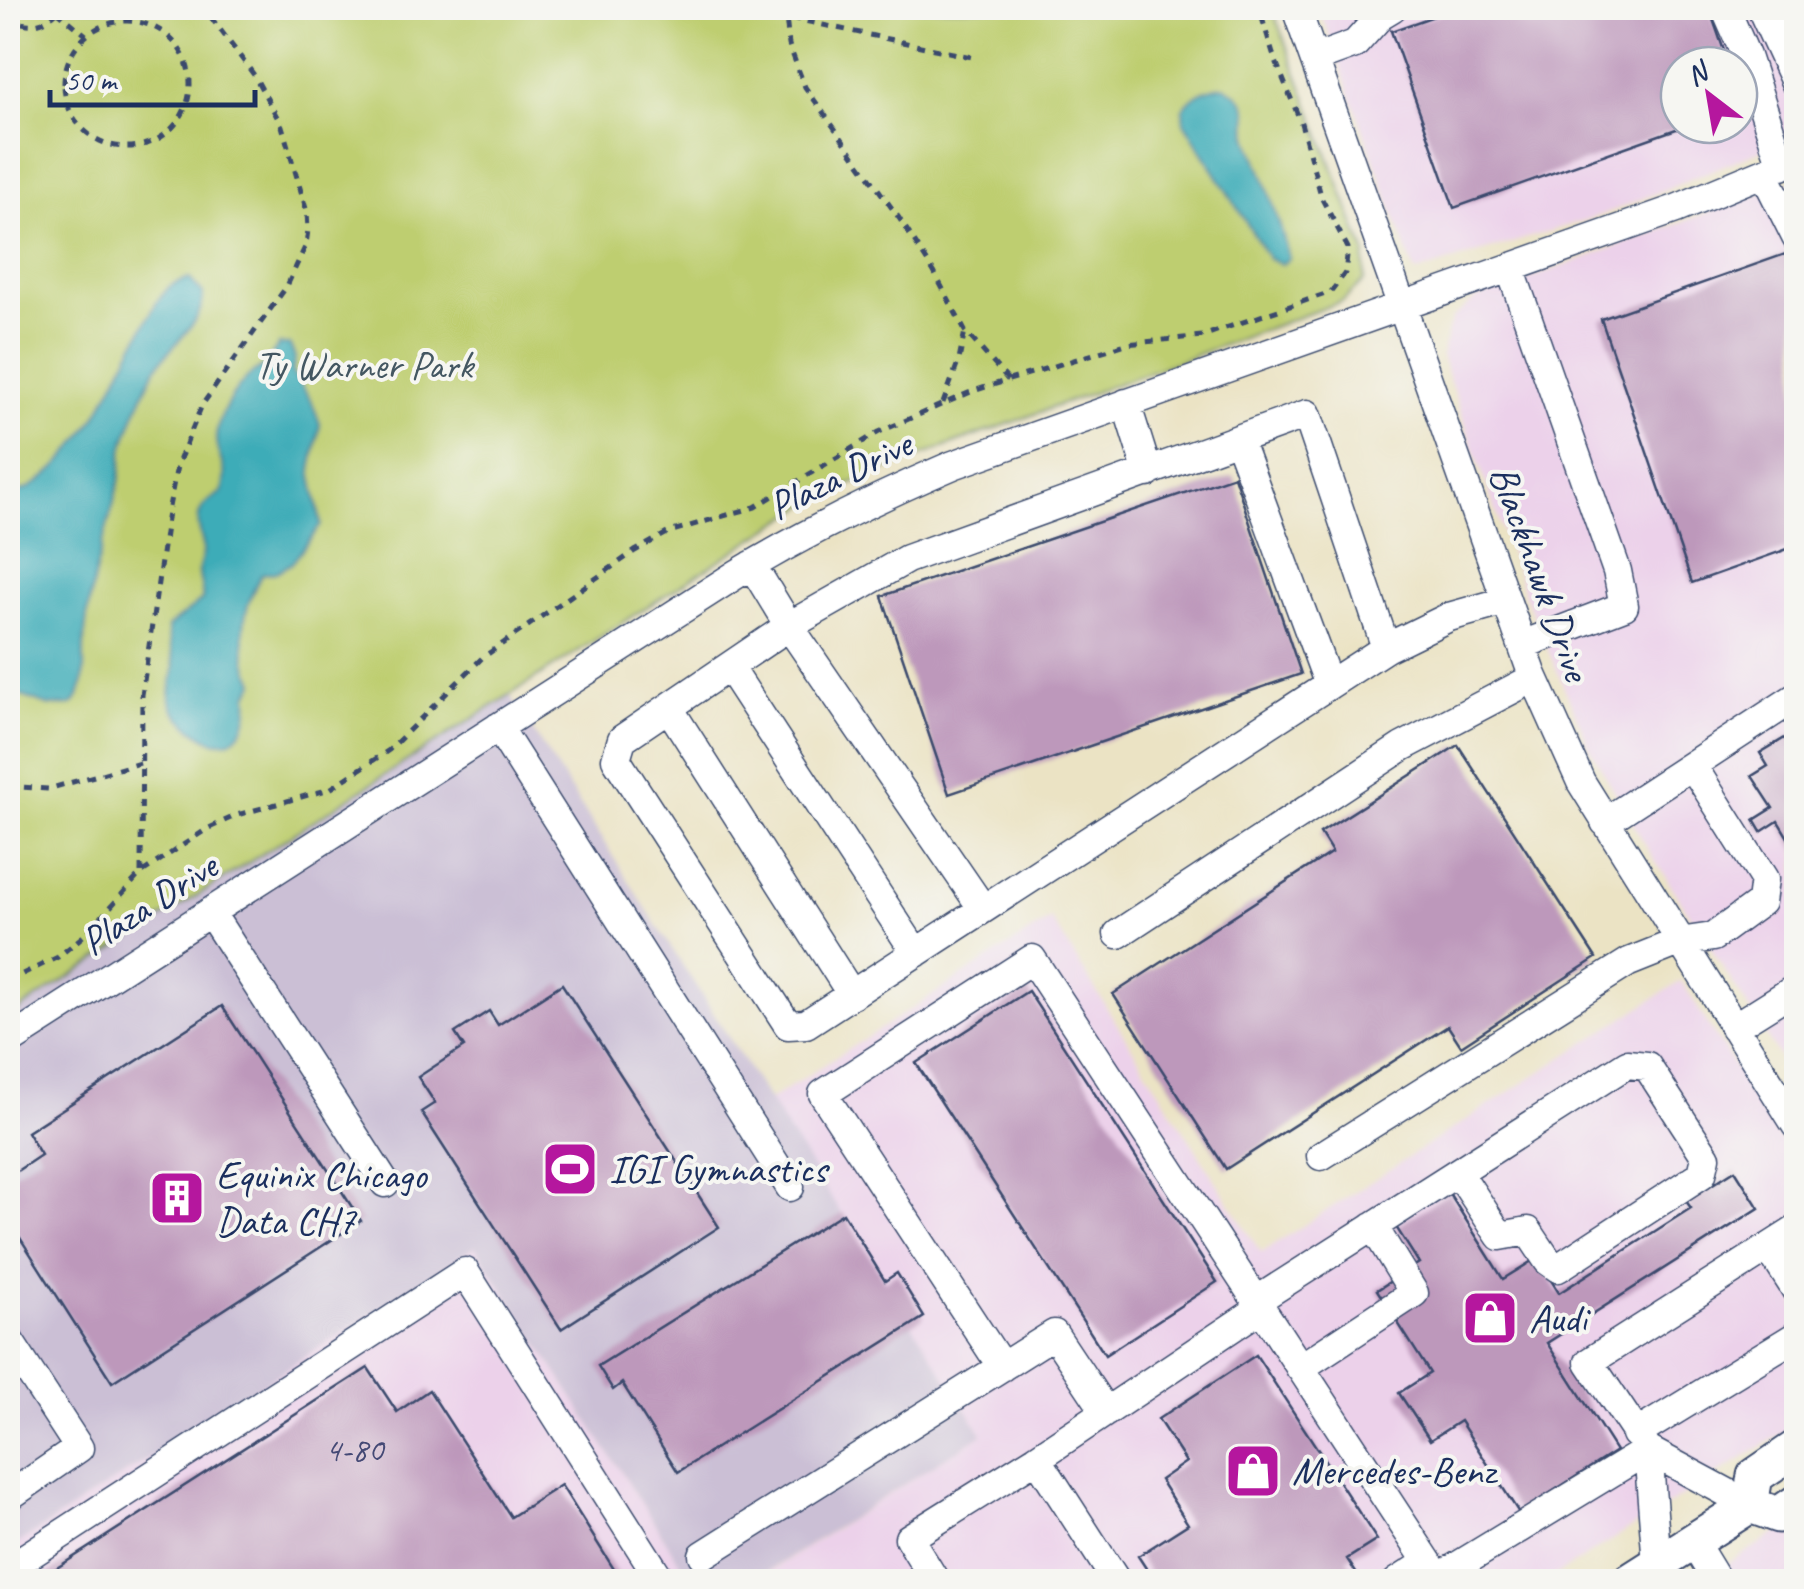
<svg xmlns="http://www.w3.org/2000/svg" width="1804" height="1589" viewBox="0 0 1804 1589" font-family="Caveat,sans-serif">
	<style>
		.built { fill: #ecd1ea; fill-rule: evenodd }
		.industrial { fill: #cbbfd5 }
		.green { fill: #bece70; stroke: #6c7e67; stroke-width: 2.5 }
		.water { fill: #3cacb8; stroke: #2c6e8b; stroke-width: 2.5 }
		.building { fill: #bd98bb }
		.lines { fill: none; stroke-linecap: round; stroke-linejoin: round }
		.minor-casing { stroke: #3a4a6d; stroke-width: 31 }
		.major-casing { stroke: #3a4a6d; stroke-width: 39 }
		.path { stroke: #3a4a6d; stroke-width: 5; stroke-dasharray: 8 8; stroke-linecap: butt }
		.minor { stroke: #fff; stroke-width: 28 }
		.major { stroke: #fff; stroke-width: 35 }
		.labels { text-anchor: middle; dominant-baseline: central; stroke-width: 8; stroke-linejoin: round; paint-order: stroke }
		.number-label { font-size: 35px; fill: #444975 }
		.park-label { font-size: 40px; fill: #445762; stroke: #f6f6f2 }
		.street-label { font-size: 40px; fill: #1b2f5e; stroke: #f6f6f2 }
		.poi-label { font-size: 40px; fill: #1b2f5e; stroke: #f6f6f2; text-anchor: start }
	</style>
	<rect width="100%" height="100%" fill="#f6f6f2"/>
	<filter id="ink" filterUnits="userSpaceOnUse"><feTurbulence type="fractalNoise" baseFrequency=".01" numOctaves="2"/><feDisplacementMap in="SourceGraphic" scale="20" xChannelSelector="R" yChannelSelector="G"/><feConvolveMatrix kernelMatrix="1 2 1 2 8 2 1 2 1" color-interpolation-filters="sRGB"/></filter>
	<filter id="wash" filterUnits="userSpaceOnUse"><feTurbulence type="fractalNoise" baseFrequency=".0048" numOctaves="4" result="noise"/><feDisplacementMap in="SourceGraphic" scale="40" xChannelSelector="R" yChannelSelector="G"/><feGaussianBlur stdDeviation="2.25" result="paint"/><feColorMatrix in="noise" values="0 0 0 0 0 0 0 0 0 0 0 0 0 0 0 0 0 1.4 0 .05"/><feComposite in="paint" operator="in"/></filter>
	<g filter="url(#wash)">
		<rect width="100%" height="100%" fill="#ebe3c4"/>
		<path class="built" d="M 1319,8 L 1796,8 L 1796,131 L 1764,149 L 1605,214 L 1415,273 ZM 1679,65 L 1739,65 L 1739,125 L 1679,125 Z
			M 1796,180 L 1796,1083 L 1643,841 L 1591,750 L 1529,606 L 1441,356 L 1452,318 L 1477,298 Z
			M 1051,919 L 1261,1253 L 1681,981 L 1796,1164 L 1796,1425 L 1546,1581 L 753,1582 L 982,1434 L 768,1101 Z
			M 475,1246 L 692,1581 L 8,1582 L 8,1550 Z
			M 1796,1521 L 1796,1581 L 1700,1581 Z"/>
		<path class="industrial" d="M 510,695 L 982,1434 L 753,1581 L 692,1581 L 475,1246 L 8,1550 L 8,1017 Z"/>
		<path class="green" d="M 8,8 L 1272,8 L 1365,252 L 1364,281 L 1343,301 L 877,472 L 809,503 L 8,1017 Z"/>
		<path class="water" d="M 1224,86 C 1233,91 1243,97 1246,107 C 1250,117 1245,129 1249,139 C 1265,178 1278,217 1289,258 L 1282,264 L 1269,259 L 1184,122 L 1183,109 C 1194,93 1205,89 1224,86 Z
			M 189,278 L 203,294 C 203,324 175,341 159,364 C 148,379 128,430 123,449 C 121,462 121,475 118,487 C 104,539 87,593 84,646 C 83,668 88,688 72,705 L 50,706 L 8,691 L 8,495 C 46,489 74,448 96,417 L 157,302 L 170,286 Z
			M 279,345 L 290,345 L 295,358 L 292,372 L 312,402 L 320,424 L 311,470 L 321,525 L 292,563 L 276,572 L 262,574 C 245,602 240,628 246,661 C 248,669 253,675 255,683 L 248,694 C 252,733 228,759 193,729 C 186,723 175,714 172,705 C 167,692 174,679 174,666 C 173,653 167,641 168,627 L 202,600 C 204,588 198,581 199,569 C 200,560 205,554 203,545 C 196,517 194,509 222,492 C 230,463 216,461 216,438 C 217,417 235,388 251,374 C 253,373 263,367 265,365 C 270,359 273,352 279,345 Z"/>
		<g id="blocks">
			<path class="building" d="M 1457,8 L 1709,8 L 1729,65 L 1679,65 L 1679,128 L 1454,208 L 1391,31 Z
				M 1791,252 L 1796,268 L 1796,546 L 1692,583 L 1601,319 Z
				M 1234,476 L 1301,674 L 949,794 L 882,596 Z
				M 1793,733 L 1796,739 L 1796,851 L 1778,821 L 1761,832 L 1754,820 L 1773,808 L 1752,776 L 1768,766 L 1760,753 Z
				M 1458,745 L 1596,958 L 1461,1046 L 1448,1026 L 1226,1169 L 1113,994 L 1332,852 L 1320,833 Z
				M 562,984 L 719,1227 L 561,1329 L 421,1112 L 435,1103 L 418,1077 L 464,1047 L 455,1033 L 489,1011 L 498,1025 Z
				M 1028,991 L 1217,1282 L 1105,1355 L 916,1063 Z
				M 222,1006 L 361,1221 L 112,1382 L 8,1219 L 8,1177 L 41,1155 L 27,1132 Z
				M 1735,1170 L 1759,1208 L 1547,1343 L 1616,1451 L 1519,1513 L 1460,1421 L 1430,1440 L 1399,1393 L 1430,1373 L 1377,1290 L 1419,1263 L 1396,1227 L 1449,1193 L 1503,1279 L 1537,1258 L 1559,1293 L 1691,1208 L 1686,1201 Z
				M 843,1213 L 885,1281 L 897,1273 L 924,1317 L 678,1472 L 622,1383 L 613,1390 L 598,1366 Z
				M 1256,1355 L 1377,1540 L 1347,1559 L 1362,1582 L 1155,1582 L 1138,1556 L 1188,1524 L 1160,1480 L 1186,1462 L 1158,1419 Z
				M 368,1368 L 397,1412 L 429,1390 L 511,1517 L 561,1485 L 622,1582 L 35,1582 Z"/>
		</g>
	</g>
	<g filter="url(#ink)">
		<use href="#blocks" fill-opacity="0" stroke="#3a4a6d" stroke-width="2.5"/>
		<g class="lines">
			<g class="minor-casing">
				<path id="minor" d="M 1296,8 L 1532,673 L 1581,782 L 1796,1125
					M 1725,8 L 1746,56 L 1782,166
					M 1761,8 L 1796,84
					M 1314,59 L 1355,44 L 1382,14 L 1392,8
					M 1765,175 L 1796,237
					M 1510,268 L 1617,571 L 1624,606 L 1522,645
					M 1126,403 L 1148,473
					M 1238,439 L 1329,685
					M 752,565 L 789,626 L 983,909
					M 1386,648 L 1307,414 L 907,559 L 789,626 L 622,739 L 616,759 L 788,1025 L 806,1024 L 1386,648 L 1449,617 L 1506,601
					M 729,667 L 916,953
					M 669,708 L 852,995
					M 498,727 L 790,1187
					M 1605,822 L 1796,697
					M 210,912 L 385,1183
					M 1118,934 L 1402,747 L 1534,678
					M 1734,1027 L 1796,988
					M 8,1042 L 737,574 C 807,532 878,497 953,465 L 1676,209 L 1796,159
					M 1321,1156 L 1629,962 L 1679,942 L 1713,937 L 1761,902 L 1764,879 L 1692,765
					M 1769,1248 L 1796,1290
					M 1256,1301 L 1627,1064 L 1647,1066 L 1706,1157 L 1702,1174 L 1558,1268 L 1548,1261 L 1528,1231 L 1500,1236 L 1458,1172
					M 8,1339 L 79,1448 L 8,1497
					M 1002,1367 L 823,1094 L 1032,959 L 1441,1582
					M 1300,1368 L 1414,1293 L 1373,1226
					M 1636,1434 L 1796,1336
					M 1648,1450 L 1657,1564
					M 1037,1458 L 1261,1308
					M 1750,1505 L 1648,1450 L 1589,1362 L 1796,1230
					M 1693,1541 L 1718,1582
					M 703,1555 L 1054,1334 L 1106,1412
					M 8,1569 L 465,1272 L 662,1582
					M 1438,1578 L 1648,1450
					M 936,1582 L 909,1538 L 1037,1458 L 1117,1582
					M 1397,1582 L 1428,1562"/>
			</g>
			<g class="major-casing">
				<path id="major" d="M 1750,1505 L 1778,1515 L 1796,1503
					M 1629,1582 L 1750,1505 L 1755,1476 L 1796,1448"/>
			</g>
			<path class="path" d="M 780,8 L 786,17 L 976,58
				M 789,8 L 786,17 L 789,45 L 805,87 L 899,218 L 934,272 L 965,331 L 1008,380
				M 57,11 L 86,35
				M 8,15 C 26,30 46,26 60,8
				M64 84a63 63 0 1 1 126 0a63 63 0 1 1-126 0Z
				M 943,403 L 959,360 L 965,331
				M 8,786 L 48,789 L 140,763
				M 141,873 L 142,695 L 168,512 L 177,466 L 202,405 L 287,286 L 306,245 L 308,230 L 307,212 L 282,126 L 254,75 L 204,8
				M 8,981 L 58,957 L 88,932 L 141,873 L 207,829 L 237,815 L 330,789 L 389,750 L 482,658 L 635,551 L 669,532 L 755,507 L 879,432 L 973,391 L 1126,344 L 1202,336 L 1331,292 L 1345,273 L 1348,248 L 1322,199 L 1301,123 L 1273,54 L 1259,8"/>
			<use href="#minor" class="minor"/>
			<use href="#major" class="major"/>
		</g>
	</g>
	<defs>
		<g id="stadium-square" transform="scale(2.875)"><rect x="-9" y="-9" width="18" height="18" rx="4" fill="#b5179e" stroke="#f6f6f2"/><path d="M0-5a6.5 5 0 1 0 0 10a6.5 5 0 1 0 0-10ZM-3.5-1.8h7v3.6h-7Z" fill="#fff"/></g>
		<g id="building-square" transform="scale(2.875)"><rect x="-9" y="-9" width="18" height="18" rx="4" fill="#b5179e" stroke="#f6f6f2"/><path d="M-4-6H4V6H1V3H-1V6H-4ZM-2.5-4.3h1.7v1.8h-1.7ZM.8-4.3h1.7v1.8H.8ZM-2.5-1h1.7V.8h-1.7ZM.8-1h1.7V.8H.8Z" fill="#fff"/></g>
		<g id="shop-square" transform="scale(2.875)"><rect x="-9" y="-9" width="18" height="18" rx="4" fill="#b5179e" stroke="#f6f6f2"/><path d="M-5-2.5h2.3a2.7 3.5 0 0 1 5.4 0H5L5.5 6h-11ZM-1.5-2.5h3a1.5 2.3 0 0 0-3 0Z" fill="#fff"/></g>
	</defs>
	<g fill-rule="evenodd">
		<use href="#stadium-square" x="570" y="1169"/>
		<use href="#building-square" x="177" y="1198"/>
		<use href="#shop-square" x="1490" y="1318"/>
		<use href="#shop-square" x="1253" y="1471"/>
	</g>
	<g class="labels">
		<g class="number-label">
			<text x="354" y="1449">4-80</text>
		</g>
		<g class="park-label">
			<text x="364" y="365">Ty Warner Park</text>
		</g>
		<g class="street-label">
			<text transform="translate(840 475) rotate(-26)">Plaza Drive</text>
			<text transform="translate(1540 573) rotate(70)">Blackhawk Drive</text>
			<text transform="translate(149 904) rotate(-33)">Plaza Drive</text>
		</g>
		<g class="poi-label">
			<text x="609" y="1169">IGI Gymnastics</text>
			<text x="216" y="1175">Equinix Chicago<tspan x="216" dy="46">Data CH7</tspan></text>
			<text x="1529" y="1318">Audi</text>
			<text x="1292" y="1471">Mercedes-Benz</text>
		</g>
	</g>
	<rect width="1804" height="1589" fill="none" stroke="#f6f6f2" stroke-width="40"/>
	<g transform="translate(1709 95) rotate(329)"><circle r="48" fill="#f6f6f2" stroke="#9ea6b7" stroke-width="2.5"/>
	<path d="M0-8L18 38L0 25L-18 38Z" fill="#b5179e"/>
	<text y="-15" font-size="28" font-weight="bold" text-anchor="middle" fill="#1b2f5e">N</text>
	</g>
	<path d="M50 90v15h205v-15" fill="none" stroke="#1b2f5e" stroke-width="5"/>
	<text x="65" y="90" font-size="30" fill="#1b2f5e" stroke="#f6f6f2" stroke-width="8" paint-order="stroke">50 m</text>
</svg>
